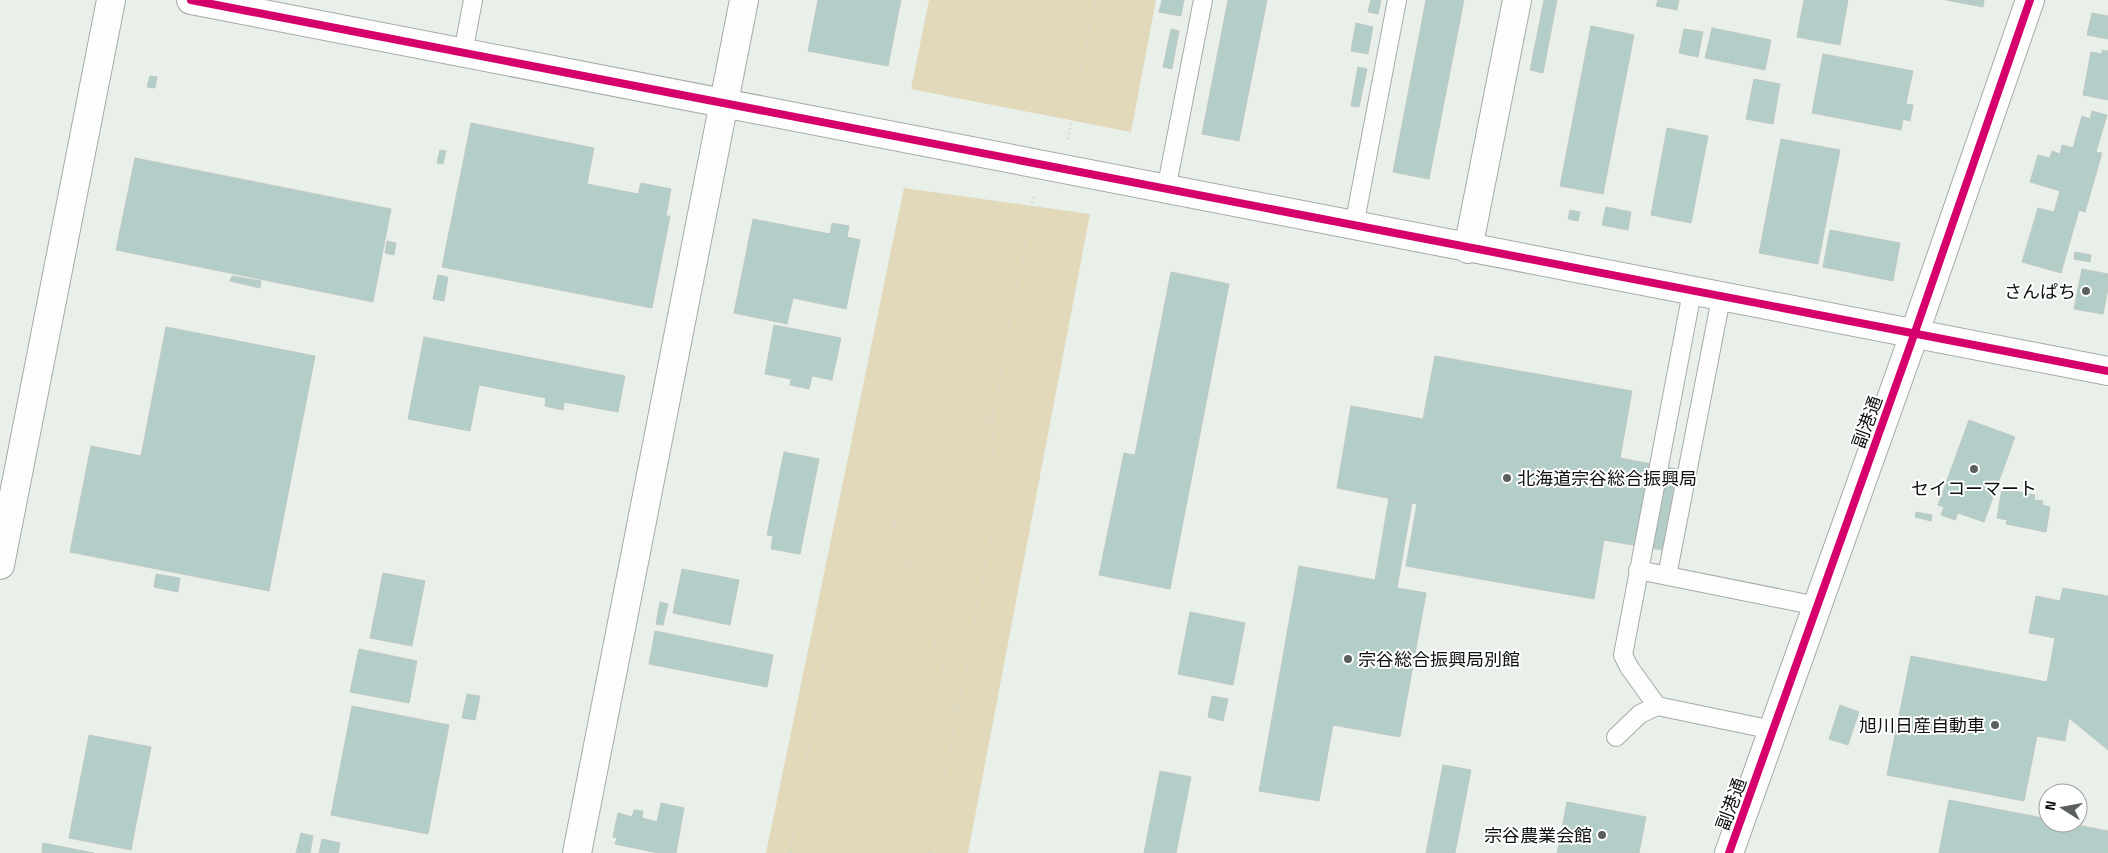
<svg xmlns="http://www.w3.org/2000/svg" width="2108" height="853" viewBox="0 0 2108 853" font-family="'Titillium Web','Noto Sans JP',sans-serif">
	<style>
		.green { fill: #e2d8ba }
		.building { fill: #b3cec9; stroke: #c0c8c4 }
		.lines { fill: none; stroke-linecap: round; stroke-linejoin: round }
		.lane-casing { stroke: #a5aba6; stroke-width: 20 }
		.secondary-casing { stroke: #a5aba6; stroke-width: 30 }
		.path { stroke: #d2d5d2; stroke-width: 3; stroke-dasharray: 1 4; stroke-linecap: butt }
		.lane { stroke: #fcfdfc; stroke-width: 18 }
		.secondary { stroke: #fcfdfc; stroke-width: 28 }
		.cycleway-casing { stroke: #fff; stroke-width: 11 }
		.cycleway { stroke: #d6006c; stroke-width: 8 }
		.poi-dot { fill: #5a605b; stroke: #fff; stroke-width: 2 }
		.labels { text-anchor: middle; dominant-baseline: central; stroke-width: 4; stroke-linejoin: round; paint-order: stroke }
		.poi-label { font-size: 18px; fill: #0d120e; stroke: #fff; text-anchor: end }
		.street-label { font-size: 18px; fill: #0d120e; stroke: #fff }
	</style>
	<rect width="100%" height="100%" fill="#e8f0e9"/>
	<path class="green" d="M 929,0 L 1156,0 L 1131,132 L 911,89 Z
		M 904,188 L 1090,214 L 968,853 L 766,853 Z"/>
	<path class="building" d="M 818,0 L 901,0 L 888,66 L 808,51 Z
		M 1162,0 L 1184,0 L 1181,16 L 1159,12 Z
		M 1228,0 L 1267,0 L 1239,141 L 1202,134 Z
		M 1371,0 L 1381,0 L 1378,14 L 1368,12 Z
		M 1426,0 L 1464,0 L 1429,179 L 1393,172 Z
		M 1544,0 L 1557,0 L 1543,73 L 1530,70 Z
		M 1658,0 L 1679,0 L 1677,10 L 1656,6 Z
		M 1804,0 L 1848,0 L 1840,45 L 1797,37 Z
		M 1946,0 L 1984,0 L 1983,7 Z
		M 2092,13 L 2108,16 L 2108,39 L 2087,35 Z
		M 1356,23 L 1373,27 L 1368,54 L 1351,51 Z
		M 1591,26 L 1634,35 L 1603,194 L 1560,186 Z
		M 1712,28 L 1771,40 L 1765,70 L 1705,58 Z
		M 1171,29 L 1179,31 L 1172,69 L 1163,67 Z
		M 1684,29 L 1703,32 L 1698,57 L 1679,53 Z
		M 2102,50 L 2108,51 L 2108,100 L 2083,95 L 2091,52 L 2102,54 Z
		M 1823,54 L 1913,71 L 1906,104 L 1913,105 L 1910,121 L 1903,119 L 1901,130 L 1812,113 Z
		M 1358,67 L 1367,69 L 1359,107 L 1351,106 Z
		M 150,76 L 157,77 L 155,88 L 147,87 Z
		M 1754,79 L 1780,84 L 1773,124 L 1746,119 Z
		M 2092,111 L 2107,115 L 2096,152 L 2102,153 L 2085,212 L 2079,210 L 2061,273 L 2022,262 L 2038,208 L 2054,212 L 2060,191 L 2030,182 L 2038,155 L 2050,158 L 2052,151 L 2060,154 L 2062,145 L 2073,148 L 2082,116 L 2090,119 Z
		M 471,123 L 594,148 L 587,184 L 638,194 L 641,183 L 671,189 L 666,216 L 670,216 L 652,308 L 442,267 Z
		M 1667,128 L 1708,136 L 1691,223 L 1651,215 Z
		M 1781,139 L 1840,150 L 1818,264 L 1759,253 Z
		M 440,150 L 446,151 L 443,164 L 437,163 Z
		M 135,158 L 391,209 L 373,302 L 116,250 Z
		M 1606,207 L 1631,212 L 1628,230 L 1602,225 Z
		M 1570,210 L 1580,212 L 1578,221 L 1568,219 Z
		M 753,219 L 830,234 L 832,223 L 849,226 L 847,237 L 860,240 L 846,309 L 793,298 L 787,324 L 734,313 Z
		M 1830,230 L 1900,243 L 1893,281 L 1823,267 Z
		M 387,241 L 396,243 L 394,255 L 385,253 Z
		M 2075,252 L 2091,255 L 2090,262 L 2074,259 Z
		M 2082,269 L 2108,274 L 2108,289 L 2103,314 L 2074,309 Z
		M 1171,272 L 1229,284 L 1170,589 L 1099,575 L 1124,453 L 1135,455 Z
		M 438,275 L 448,277 L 444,301 L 433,299 Z
		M 232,276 L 261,281 L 260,288 L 230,281 Z
		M 774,325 L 841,338 L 832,380 L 812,376 L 809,389 L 790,385 L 791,379 L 765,374 Z
		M 166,327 L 315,356 L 269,591 L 70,552 L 91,446 L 141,456 Z
		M 424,337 L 625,376 L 618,412 L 564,402 L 563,410 L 545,406 L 546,398 L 479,385 L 470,431 L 408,419 Z
		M 1435,356 L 1632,391 L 1620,458 L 1677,469 L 1662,550 L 1604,540 L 1594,599 L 1406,566 L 1417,504 L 1337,488 L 1351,406 L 1423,419 Z
		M 1969,420 L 2015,437 L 1984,522 L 1958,513 L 1955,520 L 1941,515 L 1944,507 L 1938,505 Z
		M 784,452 L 819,459 L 800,554 L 771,549 L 773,536 L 767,535 Z
		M 2002,489 L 2035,495 L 2034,500 L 2043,501 L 2042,505 L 2050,507 L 2046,532 L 2006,524 L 2007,520 L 1997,518 Z
		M 1389,498 L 1412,502 L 1397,588 L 1426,593 L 1400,737 L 1333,725 L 1319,801 L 1259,791 L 1299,566 L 1375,580 Z
		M 1916,512 L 1932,515 L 1931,521 L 1915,517 Z
		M 682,569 L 739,580 L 730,625 L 673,613 Z
		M 383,573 L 425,581 L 412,646 L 370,638 Z
		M 156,574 L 180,578 L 178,592 L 154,587 Z
		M 2063,588 L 2108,596 L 2108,750 L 2069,718 L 2065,741 L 2037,736 L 2024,801 L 1887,775 L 1911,656 L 2047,682 L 2055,638 L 2029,633 L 2036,596 L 2060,601 Z
		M 660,602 L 668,604 L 663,625 L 656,624 Z
		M 1190,612 L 1245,623 L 1233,685 L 1178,674 Z
		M 655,631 L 773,655 L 767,687 L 649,664 Z
		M 359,649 L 417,661 L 409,703 L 350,692 Z
		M 467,694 L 480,696 L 475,720 L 462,718 Z
		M 1212,696 L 1228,699 L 1223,721 L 1208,717 Z
		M 1840,705 L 1859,712 L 1848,745 L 1829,739 Z
		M 352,706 L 449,725 L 428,834 L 331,815 Z
		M 89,735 L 151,747 L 131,850 L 69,838 Z
		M 1443,765 L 1471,770 L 1455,853 L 1426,853 Z
		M 1160,771 L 1191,777 L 1176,853 L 1144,853 Z
		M 1949,800 L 2048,819 L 2048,823 L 2067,823 L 2108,831 L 2108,853 L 1939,853 Z
		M 1567,802 L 1646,817 L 1639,853 L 1557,853 Z
		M 661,803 L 684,808 L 676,853 L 658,853 L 615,844 L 617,838 L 613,837 L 618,813 L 632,817 L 634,810 L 643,811 L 642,818 L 657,822 Z
		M 301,833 L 313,836 L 310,853 L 296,853 Z
		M 322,839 L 340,843 L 338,853 L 319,853 Z
		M 43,843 L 94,853 L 42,853 Z"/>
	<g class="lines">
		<g class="lane-casing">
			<path id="lane" d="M 463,53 L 473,0
				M 1166,190 L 1203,0
				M 1354,226 L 1397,0
				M 1638,570 L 1817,606
				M 1667,576 L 1721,298
				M 1657,706 L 1629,667 L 1623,655 L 1692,292
				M 1616,737 L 1640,714 L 1657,706 L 1773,730"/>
		</g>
		<g class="secondary-casing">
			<path id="secondary" d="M 191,0 L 2108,371
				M 1468,249 L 1517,0
				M 0,565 L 111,0
				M 577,853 L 744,0
				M 1729,853 L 1914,335 L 2030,0"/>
		</g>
		<path class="path" d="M 1068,139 L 1095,0
			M 895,523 L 956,712
			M 790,853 L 836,599 L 894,523 L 992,415
			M 930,853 L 996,511 L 993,415 L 1034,194"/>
		<use href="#lane" class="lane"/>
		<use href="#secondary" class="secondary"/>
		<g class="cycleway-casing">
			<path id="cycleway" d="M 191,0 L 2108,371
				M 1729,853 L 1914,335 L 2030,0"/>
		</g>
		<use href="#cycleway" class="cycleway"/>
	</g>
	<g class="poi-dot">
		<circle cx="2086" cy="291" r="5"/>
		<circle cx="1974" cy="469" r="5"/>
		<circle cx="1507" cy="478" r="5"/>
		<circle cx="1348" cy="659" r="5"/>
		<circle cx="1995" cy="725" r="5"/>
		<circle cx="1602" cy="835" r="5"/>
	</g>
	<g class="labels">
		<g class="poi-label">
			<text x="2076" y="291">さんぱち</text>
			<text x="1517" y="478" text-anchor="start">北海道宗谷総合振興局</text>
			<text x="1974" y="488" text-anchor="middle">セイコーマート</text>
			<text x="1358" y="659" text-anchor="start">宗谷総合振興局別館</text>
			<text x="1985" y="725">旭川日産自動車</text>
			<text x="1592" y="835">宗谷農業会館</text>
		</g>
		<g class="street-label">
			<text transform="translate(1867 422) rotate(-70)">副港通</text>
			<text transform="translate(1731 804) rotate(-70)">副港通</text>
		</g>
	</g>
	<g transform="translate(2063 808) rotate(281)"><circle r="24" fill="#ffffff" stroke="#9ea09f"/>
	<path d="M0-4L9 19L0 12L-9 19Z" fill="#5a605b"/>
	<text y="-8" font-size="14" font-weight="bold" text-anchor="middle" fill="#0d120e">N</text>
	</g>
</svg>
